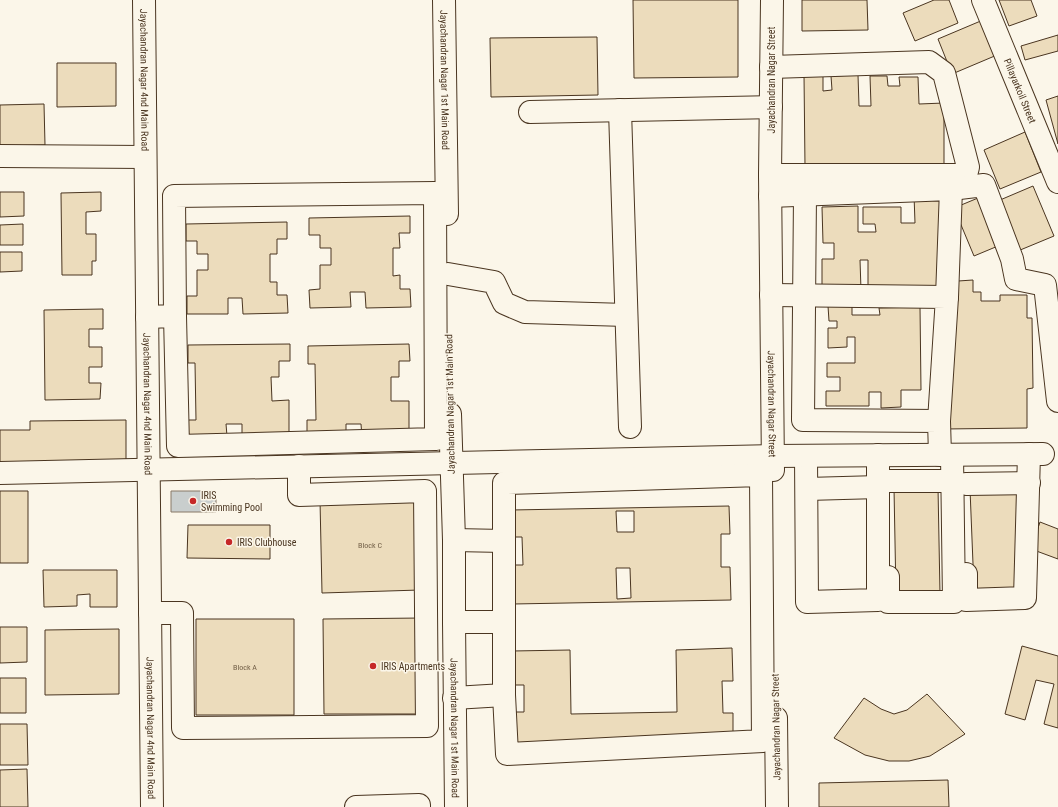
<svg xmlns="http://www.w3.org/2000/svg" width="1058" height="807" viewBox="0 0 1058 807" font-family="'Roboto Condensed',sans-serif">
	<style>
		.water { fill: #c9cecd; stroke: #887966 }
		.building { fill: #ecdcbc; stroke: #4a3520; fill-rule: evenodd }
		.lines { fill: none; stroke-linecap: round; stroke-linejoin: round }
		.minor-casing { stroke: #4a3520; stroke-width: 24 }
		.tertiary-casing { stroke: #4a3520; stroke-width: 24 }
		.minor { stroke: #fbf6e9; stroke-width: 22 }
		.tertiary { stroke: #fbf6e9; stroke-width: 22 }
		.poi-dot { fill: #c62828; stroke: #fbf6e9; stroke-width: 1.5 }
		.labels { text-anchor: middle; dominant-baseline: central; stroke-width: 3; stroke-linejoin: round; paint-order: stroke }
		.number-label { font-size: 8px; fill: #725f47 }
		.street-label { font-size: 10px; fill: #4a3520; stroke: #fbf6e9 }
		.poi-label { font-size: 10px; fill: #4a3520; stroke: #fbf6e9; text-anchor: start }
	</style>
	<rect width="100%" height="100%" fill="#fbf6e9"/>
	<path class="water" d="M 171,491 L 216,491 L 216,512 L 171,512 Z"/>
	<path class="building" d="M 633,0 L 738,0 L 738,77 L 634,78 Z
		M 802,0 L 867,0 L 868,30 L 802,31 Z
		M 934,0 L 949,0 L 958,23 L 915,41 L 903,13 Z
		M 999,0 L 1031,0 L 1037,16 L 1009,26 Z
		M 983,20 L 997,55 L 952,74 L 938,39 Z
		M 1058,35 L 1058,51 L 1025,60 L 1021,46 Z
		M 597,37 L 598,95 L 491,97 L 490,38 Z
		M 57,63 L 116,63 L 116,106 L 57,107 Z
		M 804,75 L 823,75 L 823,91 L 832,90 L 831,76 L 858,75 L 859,106 L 871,106 L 870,76 L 887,76 L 888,86 L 900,86 L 899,77 L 918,77 L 919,104 L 944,103 L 944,165 L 805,167 Z
		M 1058,96 L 1058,144 L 1046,100 Z
		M 44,104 L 45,145 L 0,146 L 0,105 Z
		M 1025,132 L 1041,172 L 1000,189 L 984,150 Z
		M 1033,186 L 1054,236 L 1013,253 L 993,203 Z
		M 0,192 L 24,192 L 24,216 L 0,217 Z
		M 101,192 L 101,211 L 86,212 L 86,234 L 96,234 L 96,261 L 92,261 L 92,275 L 62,275 L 61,193 Z
		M 914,195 L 943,195 L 944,291 L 868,291 L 868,260 L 860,260 L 861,290 L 822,291 L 822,259 L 834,259 L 834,243 L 823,243 L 822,207 L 858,206 L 858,232 L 876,232 L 875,224 L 863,224 L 863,207 L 901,207 L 901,223 L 915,223 Z
		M 978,198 L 998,246 L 974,256 L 954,208 Z
		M 410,216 L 410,233 L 399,233 L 400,248 L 393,248 L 393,276 L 400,275 L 400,289 L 410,289 L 411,307 L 366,308 L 365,292 L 350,292 L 351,307 L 310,308 L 309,290 L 320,289 L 320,265 L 331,265 L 331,248 L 320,248 L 320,235 L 309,235 L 309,218 Z
		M 287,222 L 287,239 L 277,239 L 277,254 L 270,254 L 270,282 L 277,282 L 277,295 L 287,295 L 288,313 L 243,314 L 242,298 L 228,298 L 228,314 L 187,314 L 187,296 L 197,296 L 197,270 L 208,270 L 208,254 L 197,254 L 197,241 L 186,241 L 186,224 Z
		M 23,224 L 23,245 L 0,245 L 0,225 Z
		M 0,252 L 22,252 L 22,271 L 0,272 Z
		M 973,280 L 973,292 L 981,292 L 981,301 L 1000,301 L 1000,295 L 1027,295 L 1027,318 L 1032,318 L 1033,388 L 1027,389 L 1027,428 L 944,429 L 952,311 L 957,308 L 958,281 Z
		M 828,306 L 852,306 L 852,315 L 880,315 L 879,308 L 920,307 L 921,390 L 901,390 L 901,407 L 881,408 L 881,392 L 869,392 L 869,406 L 826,406 L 826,391 L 840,391 L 840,377 L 827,377 L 827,363 L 855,363 L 855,337 L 847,337 L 847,347 L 828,348 L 828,328 L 837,328 L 837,321 L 829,321 Z
		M 103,309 L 103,329 L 89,329 L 89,347 L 102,347 L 102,367 L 89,367 L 89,383 L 101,383 L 100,399 L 45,400 L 44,310 Z
		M 290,344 L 290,361 L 279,361 L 279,377 L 271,377 L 272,401 L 289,400 L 289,436 L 242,437 L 242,424 L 226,424 L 227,436 L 188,436 L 188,420 L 196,420 L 195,363 L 188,363 L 188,345 Z
		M 409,344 L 410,361 L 399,361 L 399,377 L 391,377 L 391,401 L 409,401 L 409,437 L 362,438 L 361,424 L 346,424 L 346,436 L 307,437 L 307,420 L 316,420 L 315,364 L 308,364 L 308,346 Z
		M 126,420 L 126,462 L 0,464 L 0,430 L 30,430 L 30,421 Z
		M 938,487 L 940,594 L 896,595 L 894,488 Z
		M 1020,488 L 1018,588 L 974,589 L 970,489 Z
		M 0,491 L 28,491 L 28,563 L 0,563 Z
		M 418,498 L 420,590 L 322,593 L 320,500 Z
		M 729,506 L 730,534 L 721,534 L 721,567 L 730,567 L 731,600 L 513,604 L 512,565 L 523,565 L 522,537 L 512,537 L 511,510 ZM 616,511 L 634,511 L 634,532 L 617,532 ZM 616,568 L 630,568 L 631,598 L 617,599 Z
		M 1040,522 L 1058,529 L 1058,559 L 1031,549 Z
		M 188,525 L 270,525 L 270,559 L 187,558 Z
		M 43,570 L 117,570 L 117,607 L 90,607 L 90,594 L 77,595 L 77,606 L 44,607 Z
		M 422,618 L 423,714 L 324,714 L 323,619 Z
		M 196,619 L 294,619 L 294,715 L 196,715 Z
		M 0,627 L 27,627 L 27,662 L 0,663 Z
		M 119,629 L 119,694 L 45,695 L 45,630 Z
		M 1022,646 L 1058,656 L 1058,728 L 1044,724 L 1054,684 L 1036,680 L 1025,720 L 1005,714 Z
		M 732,648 L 733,681 L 722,681 L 723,713 L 733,713 L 733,740 L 513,744 L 513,712 L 524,712 L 524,685 L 513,685 L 512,651 L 570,650 L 571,714 L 677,712 L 676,650 Z
		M 0,678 L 26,678 L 26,713 L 0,713 Z
		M 927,694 L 965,734 L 930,756 L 909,761 L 889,761 L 865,755 L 834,738 L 864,698 L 881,709 L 894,714 L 907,710 Z
		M 0,724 L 27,724 L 28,765 L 0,765 Z
		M 27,769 L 28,807 L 0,807 L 0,770 Z
		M 948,780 L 949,807 L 819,807 L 819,783 Z"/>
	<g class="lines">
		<g class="minor-casing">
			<g id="minor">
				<path id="s1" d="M 144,0 L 152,807"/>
				<path id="s2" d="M 444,0 L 447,214"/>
				<path id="s3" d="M 772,0 L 770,175 L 773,470"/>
				<path d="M 620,110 L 630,427"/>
				<path d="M 530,112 L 771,107"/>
				<path d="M 0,156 L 145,157"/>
				<path d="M 770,175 L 966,175 L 968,167 L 944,73 L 929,62 L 771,67"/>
				<path d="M 951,189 L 984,185 L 1012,259 L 1016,279 L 1045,285 L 1058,401"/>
				<path d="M 805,195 L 803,420 L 939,421 L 940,455"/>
				<path d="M 770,196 L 951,189 L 947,297"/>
				<path d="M 448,274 L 494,282 L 504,303 L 525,312 L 626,315"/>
				<path d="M 771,295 L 947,297 L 939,421"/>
				<path d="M 147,317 L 175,316 L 174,196 L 435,193 L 436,439 L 178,446 L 175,316"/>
				<path id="s4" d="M 450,414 L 454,540 L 454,622 L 456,807"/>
				<path d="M 806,456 L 807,602 L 878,600 L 878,455"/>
				<path d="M 0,473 L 773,456 L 1043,454"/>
				<path d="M 887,481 L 953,481"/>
				<path d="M 966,484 L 1029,483"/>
				<path d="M 807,489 L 879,487"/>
				<path d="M 454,540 L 504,541 L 504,483 L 761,475 L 763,741 L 507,754 L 504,695"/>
				<path d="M 504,541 L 504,622"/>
				<path d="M 966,574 L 966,600 L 1025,598 L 1029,454"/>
				<path d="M 888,577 L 888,602 L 954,602 L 952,455"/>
				<path d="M 150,613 L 182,613 L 183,728 L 427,726 L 425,491 L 299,495 L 299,466"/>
				<path d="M 454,622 L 504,622 L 504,695 L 454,698"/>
				<path d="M 776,718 L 777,807"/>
				<path d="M 356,807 L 419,805 L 419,807"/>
			</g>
		</g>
		<g class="tertiary-casing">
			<g id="tertiary">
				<path id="s5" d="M 983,0 L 1058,182"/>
			</g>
		</g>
		<use href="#minor" class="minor"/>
		<use href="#tertiary" class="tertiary"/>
	</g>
	<g class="poi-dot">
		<circle cx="193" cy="501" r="4"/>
		<circle cx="229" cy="542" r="4"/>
		<circle cx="373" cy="666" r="4"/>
	</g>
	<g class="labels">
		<g class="number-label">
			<text x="370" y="545">Block C</text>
			<text x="245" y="667">Block A</text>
		</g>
		<g class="street-label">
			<text stroke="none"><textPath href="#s1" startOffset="80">Jayachandran Nagar 4nd Main Road</textPath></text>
			<text stroke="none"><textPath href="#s2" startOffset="80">Jayachandran Nagar 1st Main Road</textPath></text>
			<text transform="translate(771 80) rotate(-90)">Jayachandran Nagar Street</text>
			<text stroke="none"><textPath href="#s5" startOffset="98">Pillayarkoil Street</textPath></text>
			<text stroke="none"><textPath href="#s1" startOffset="404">Jayachandran Nagar 4nd Main Road</textPath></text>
			<text transform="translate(450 404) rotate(-91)">Jayachandran Nagar 1st Main Road</text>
			<text stroke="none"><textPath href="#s3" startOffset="404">Jayachandran Nagar Street</textPath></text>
			<text stroke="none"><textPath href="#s1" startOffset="728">Jayachandran Nagar 4nd Main Road</textPath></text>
			<text stroke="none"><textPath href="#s4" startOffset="314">Jayachandran Nagar 1st Main Road</textPath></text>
			<text transform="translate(776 727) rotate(-91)">Jayachandran Nagar Street</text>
		</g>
		<g class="poi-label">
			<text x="201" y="495">IRIS<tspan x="201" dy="12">Swimming Pool</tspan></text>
			<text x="237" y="542">IRIS Clubhouse</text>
			<text x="381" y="666">IRIS Apartments</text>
		</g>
	</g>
</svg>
